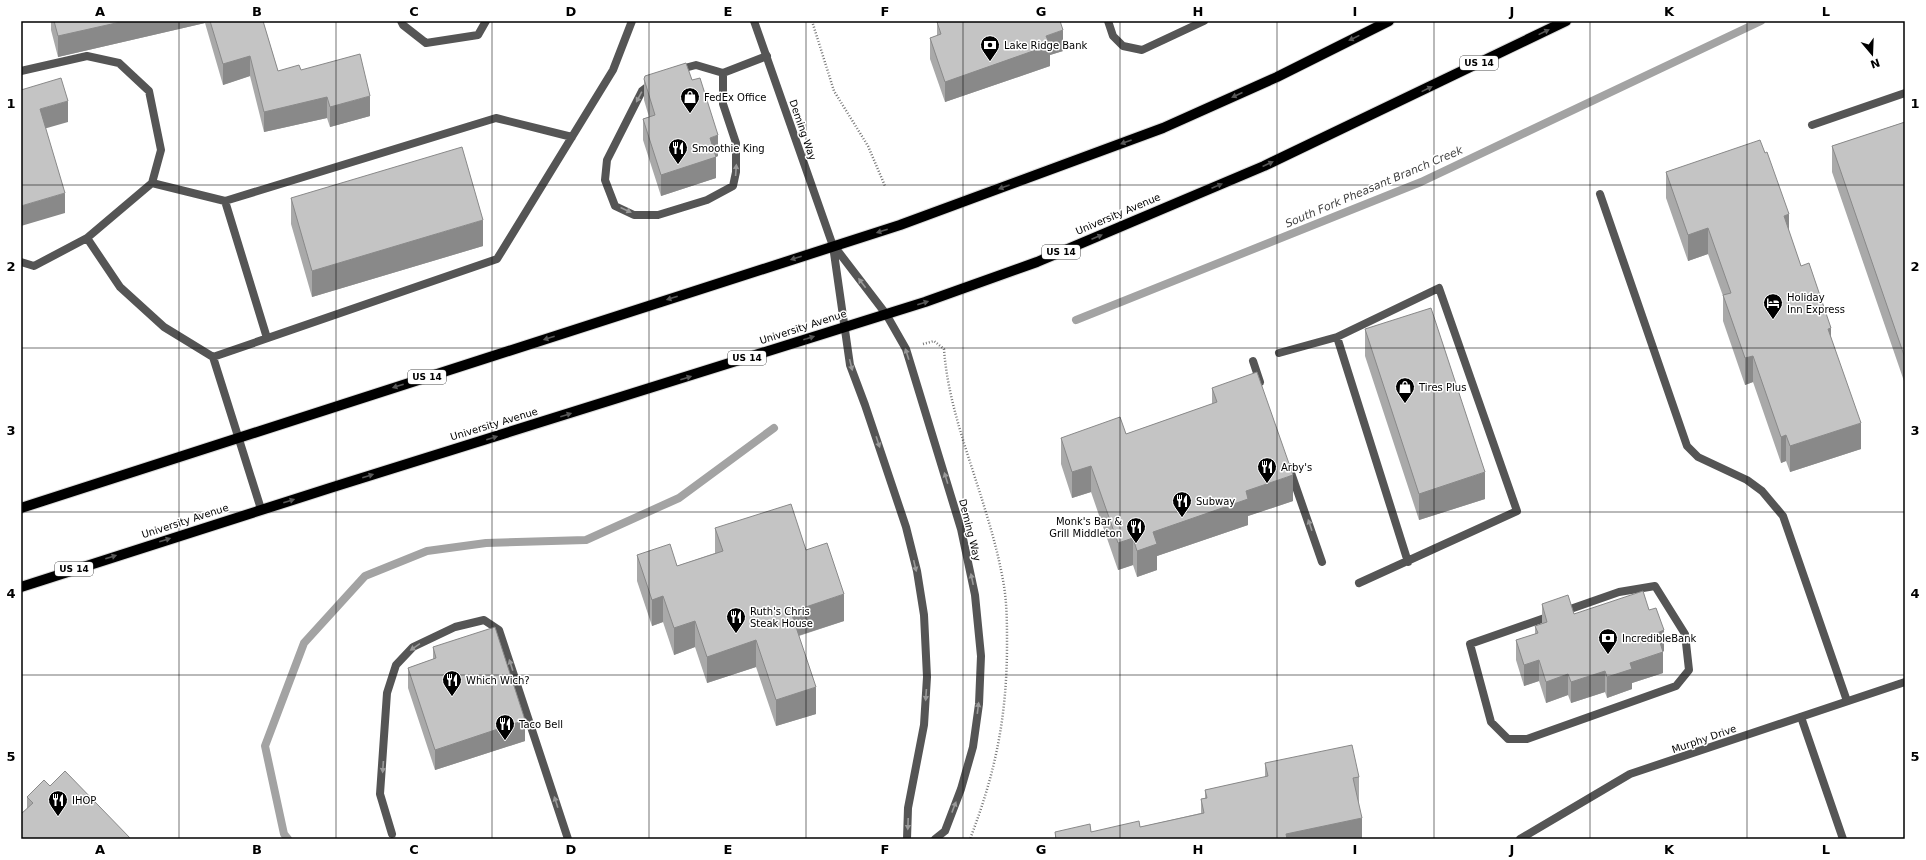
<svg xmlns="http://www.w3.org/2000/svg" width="1926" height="860" viewBox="0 0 1926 860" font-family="'DejaVu Sans',sans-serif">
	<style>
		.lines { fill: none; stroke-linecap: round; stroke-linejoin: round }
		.stream { stroke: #a3a3a3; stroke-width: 8 }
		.primary-casing { stroke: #dbdbdb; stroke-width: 12 }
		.path { stroke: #777; stroke-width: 2.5; stroke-dasharray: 1 2; stroke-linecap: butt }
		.service { stroke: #555; stroke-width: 8 }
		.minor { stroke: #555; stroke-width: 8 }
		.tertiary { stroke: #555; stroke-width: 8 }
		.primary { stroke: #000; stroke-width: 10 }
		.wall { fill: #a9a9a9 }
		.shaded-wall { fill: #898989 }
		.building { fill: #c4c4c4; stroke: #898989 }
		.oneway { fill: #595959 }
		.oneway2 { fill: #999 }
		.grid { fill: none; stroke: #000; stroke-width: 1; stroke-opacity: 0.55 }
		.labels { text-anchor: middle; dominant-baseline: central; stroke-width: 3; stroke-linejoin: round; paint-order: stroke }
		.shield { fill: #fff; stroke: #4c4c4c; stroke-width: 1 }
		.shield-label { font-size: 9px; font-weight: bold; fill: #000 }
		.poi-label { font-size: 10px; fill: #000; stroke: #fff; text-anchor: start }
		.street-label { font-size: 10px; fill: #000; stroke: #fff }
		.water-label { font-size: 11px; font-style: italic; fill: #444; stroke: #fff }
		.neatline { fill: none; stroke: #000; stroke-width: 1.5 }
		.grid-label { font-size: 13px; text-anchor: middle; font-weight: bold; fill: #000 }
	</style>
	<rect width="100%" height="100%" fill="#fff"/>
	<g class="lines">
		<path class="stream" d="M 1076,320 L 1421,182 L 1761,21
			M 288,839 L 284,834 L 265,746 L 304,643 L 365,576 L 427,551 L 486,543 L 586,540 L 679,498 L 774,428"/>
		<g class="primary-casing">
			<path id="primary" d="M 21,508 L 900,225 L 1163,128 L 1277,77 L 1389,21
				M 21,587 L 330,488 L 925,302 L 1037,262 L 1264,166 L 1566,21"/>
		</g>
		<path class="path" d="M 812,21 L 834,91 L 868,146 L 885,186
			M 923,344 L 934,341 L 944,349 C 948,406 971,461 987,516 C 994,539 1000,562 1004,586 C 1007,605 1007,625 1007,644 C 1007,715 996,772 970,839"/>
		<path class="service" d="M 401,21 L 403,25 L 426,43 L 478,35 L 486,21
			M 1108,21 L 1113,36 L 1123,46 L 1142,50 L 1204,21
			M 677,70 L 696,65 L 723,73 L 767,56
			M 21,71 L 87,56 L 119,63 L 149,91 L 161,150 L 152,183
			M 651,84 L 642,91 L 607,160 L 605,180 L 615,206 L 634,215 L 658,215 L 707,200 L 733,186 L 736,172 L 736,143 L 723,104 L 723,73
			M 1812,125 L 1905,93
			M 1600,194 L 1687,446 L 1698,457 L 1747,480 L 1762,491 L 1783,516 L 1847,701
			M 225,201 L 152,183 L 87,238 L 120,287 L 164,327 L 213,357 L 261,509
			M 21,262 L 34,266 L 87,238
			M 1337,337 L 1408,562
			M 267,338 L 225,201 L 496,118 L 572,137
			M 1279,353 L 1337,337 L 1439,288 L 1517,511 L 1359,583
			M 213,357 L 497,259 L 613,70 L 632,21
			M 1253,361 L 1260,382
			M 1289,467 L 1322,562
			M 1655,586 L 1685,634 L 1689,670 L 1676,686 L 1527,739 L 1508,739 L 1491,722 L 1470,644 L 1619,592 Z
			M 1801,717 L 1843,839
			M 392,834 L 380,794 L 387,693 L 396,665 L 413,647 L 455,627 L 484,620 L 499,630 L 568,839"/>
		<path class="minor" d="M 1520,839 L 1630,774 L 1905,682"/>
		<path class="tertiary" d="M 754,21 L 833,246 L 850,365 L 865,405 L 906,527 L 917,571 L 924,615 L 927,677 L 924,725 L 908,808 L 907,839
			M 834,246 L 886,314 L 906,349 L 961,529 L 975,595 L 981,656 L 979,704 L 973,747 L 961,789 L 945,831 L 935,839"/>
		<use href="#primary" class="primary"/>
	</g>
	<path class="wall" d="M 51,21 L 263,21 L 278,71 L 301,70 L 370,116 L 330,127 L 327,118 L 264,132 L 250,76 L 223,85 L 205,23 L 58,57 L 51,30 Z
		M 937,22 L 1063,51 L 1050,55 L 1050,66 L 945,102 L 930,59 L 930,38 L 937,36 Z
		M 644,79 L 718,156 L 716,157 L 716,178 L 661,196 L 643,140 L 643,119 L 649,117 L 644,100 Z
		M 1905,122 L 1905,384 L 1832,172 L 1832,146 Z
		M 1666,172 L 1789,232 L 1801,266 L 1831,337 L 1861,449 L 1790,472 L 1786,461 L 1781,463 L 1753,382 L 1745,385 L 1723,321 L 1723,296 L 1708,254 L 1688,261 L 1666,198 Z
		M 291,198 L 483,246 L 312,297 L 291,224 Z
		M 1365,329 L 1485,499 L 1419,520 L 1365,356 Z
		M 1212,388 L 1293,501 L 1248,516 L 1248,525 L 1157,556 L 1157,570 L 1137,577 L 1133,565 L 1118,570 L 1091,492 L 1072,498 L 1061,464 L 1061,438 L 1126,434 L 1212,404 Z
		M 715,528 L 806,550 L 844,621 L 799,636 L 816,714 L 776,726 L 756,667 L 707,683 L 695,647 L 674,655 L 663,622 L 652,626 L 637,581 L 637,555 L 677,566 L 715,553 Z
		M 1542,604 L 1574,614 L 1649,610 L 1664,651 L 1663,651 L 1663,673 L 1632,683 L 1632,689 L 1607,698 L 1605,692 L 1571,703 L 1568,695 L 1546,703 L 1539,681 L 1524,686 L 1516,660 L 1516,640 L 1535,634 L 1535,626 L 1542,624 Z
		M 433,647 L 525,741 L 435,770 L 408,688 L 408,668 L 433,659 Z
		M 1265,763 L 1359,777 L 1359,803 L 1358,804 L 1362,839 L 1055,839 L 1055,832 L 1091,832 L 1140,827 L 1201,813 L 1201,799 L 1205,798 L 1205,790 L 1265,777 Z
		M 50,786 L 27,809 L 27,797 Z"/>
	<path class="shaded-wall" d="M 125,21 L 205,21 L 205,23 L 58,57 L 58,36 Z
		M 1063,30 L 1063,51 L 1050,55 L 1050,66 L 945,102 L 945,82 L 1046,36 Z
		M 250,56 L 250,76 L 223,85 L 223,64 Z
		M 370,96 L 370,116 L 330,127 L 330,107 Z
		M 327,97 L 327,118 L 264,132 L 264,112 Z
		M 68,101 L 68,122 L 40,130 L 40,109 Z
		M 718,135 L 718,156 L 710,159 L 710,138 Z
		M 716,157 L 716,178 L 661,196 L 661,175 Z
		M 65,193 L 65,213 L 21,226 L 21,206 Z
		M 1789,214 L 1789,240 L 1784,216 Z
		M 483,220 L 483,246 L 312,297 L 312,271 Z
		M 1708,228 L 1708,254 L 1688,261 L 1688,235 Z
		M 1831,328 L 1831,354 L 1828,329 Z
		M 1753,356 L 1753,382 L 1745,385 L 1745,358 Z
		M 1861,423 L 1861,449 L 1790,472 L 1790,446 Z
		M 1786,435 L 1786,461 L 1781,463 L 1781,437 Z
		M 1091,466 L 1091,492 L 1072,498 L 1072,472 Z
		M 1485,472 L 1485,499 L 1419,520 L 1419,494 Z
		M 1293,475 L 1293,501 L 1248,516 L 1248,525 L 1157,556 L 1157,570 L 1137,577 L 1137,551 L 1153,532 L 1246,491 Z
		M 1133,538 L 1133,565 L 1118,570 L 1118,543 Z
		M 844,594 L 844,621 L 791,638 L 791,612 Z
		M 663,596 L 663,622 L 652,626 L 652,600 Z
		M 695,621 L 695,647 L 674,655 L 674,628 Z
		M 1664,630 L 1664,651 L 1657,653 L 1657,633 Z
		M 756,640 L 756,667 L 707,683 L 707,657 Z
		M 1663,652 L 1663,673 L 1632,683 L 1632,689 L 1607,698 L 1607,677 L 1630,663 Z
		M 1539,660 L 1539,681 L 1524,686 L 1524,665 Z
		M 1605,671 L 1605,692 L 1571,703 L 1571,682 Z
		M 1568,674 L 1568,695 L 1546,703 L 1546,682 Z
		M 816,687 L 816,714 L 776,726 L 776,700 Z
		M 525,720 L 525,741 L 435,770 L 435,750 Z
		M 1362,818 L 1362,839 L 1286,839 L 1286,834 Z"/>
	<path class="building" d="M 54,21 L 125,21 L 58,36 Z
		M 210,21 L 263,21 L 278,71 L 299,65 L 301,70 L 360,54 L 370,96 L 330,107 L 327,97 L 264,112 L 250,56 L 223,64 Z
		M 939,21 L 1060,21 L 1063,30 L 1046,36 L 1050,45 L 945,82 L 930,38 L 941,34 L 937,22 Z
		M 686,63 L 692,80 L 700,78 L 718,135 L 710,138 L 716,157 L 661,175 L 643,119 L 655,115 L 644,79 L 645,76 Z
		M 61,78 L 68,101 L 40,109 L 65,193 L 21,206 L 21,90 Z
		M 1905,122 L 1905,358 L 1832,146 Z
		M 1760,140 L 1765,153 L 1767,152 L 1789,214 L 1784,216 L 1801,266 L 1809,263 L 1831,328 L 1828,329 L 1861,423 L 1790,446 L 1786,435 L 1781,437 L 1753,356 L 1745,358 L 1723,295 L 1731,293 L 1708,228 L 1688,235 L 1666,172 Z
		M 462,147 L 483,220 L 312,271 L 291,198 Z
		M 1431,308 L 1485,472 L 1419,494 L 1365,329 Z
		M 1257,372 L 1293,475 L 1246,491 L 1248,499 L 1153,532 L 1157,544 L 1137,551 L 1133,538 L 1118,543 L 1091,466 L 1072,472 L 1061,438 L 1120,417 L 1126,434 L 1217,402 L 1212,388 Z
		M 791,504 L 806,550 L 827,543 L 844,594 L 791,612 L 816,687 L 776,700 L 756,640 L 707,657 L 695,621 L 674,628 L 663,596 L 652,600 L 637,555 L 670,544 L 677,566 L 723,551 L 715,528 Z
		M 1643,591 L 1649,610 L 1656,608 L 1664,630 L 1657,633 L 1663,652 L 1630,663 L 1632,669 L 1607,677 L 1605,671 L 1571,682 L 1568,674 L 1546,682 L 1539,660 L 1524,665 L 1516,640 L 1538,633 L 1535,626 L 1547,622 L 1542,604 L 1568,595 L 1574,614 Z
		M 495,627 L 525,720 L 435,750 L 408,668 L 436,658 L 433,647 Z
		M 1352,745 L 1359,777 L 1353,778 L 1362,818 L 1286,834 L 1287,839 L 1056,839 L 1055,832 L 1090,824 L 1091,832 L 1139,821 L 1140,827 L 1204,813 L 1201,799 L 1207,798 L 1205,790 L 1268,776 L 1265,763 Z
		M 65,771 L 131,839 L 21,839 L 21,814 L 33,803 L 27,797 L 44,780 L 50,786 Z"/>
	<defs><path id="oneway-solid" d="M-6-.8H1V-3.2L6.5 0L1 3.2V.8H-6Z"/></defs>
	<g class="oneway">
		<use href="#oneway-solid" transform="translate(1544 32) rotate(-26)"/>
		<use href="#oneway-solid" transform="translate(1354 38) rotate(154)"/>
		<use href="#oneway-solid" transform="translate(1427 89) rotate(-26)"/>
		<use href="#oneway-solid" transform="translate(1237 95) rotate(156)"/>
		<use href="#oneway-solid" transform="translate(1126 142) rotate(160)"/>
		<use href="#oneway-solid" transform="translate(1268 164) rotate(-25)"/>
		<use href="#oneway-solid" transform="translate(1217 186) rotate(-23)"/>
		<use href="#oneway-solid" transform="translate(1004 187) rotate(160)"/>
		<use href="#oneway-solid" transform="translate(882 231) rotate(163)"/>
		<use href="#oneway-solid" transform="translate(1097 237) rotate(-23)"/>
		<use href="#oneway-solid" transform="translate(796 258) rotate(162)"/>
		<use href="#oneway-solid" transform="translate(672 298) rotate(162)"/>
		<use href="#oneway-solid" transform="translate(923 303) rotate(-18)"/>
		<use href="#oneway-solid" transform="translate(549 338) rotate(162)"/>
		<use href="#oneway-solid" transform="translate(809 338) rotate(-18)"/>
		<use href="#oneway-solid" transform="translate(686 378) rotate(-18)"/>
		<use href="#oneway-solid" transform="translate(398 386) rotate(162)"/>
		<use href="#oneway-solid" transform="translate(566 415) rotate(-17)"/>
		<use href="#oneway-solid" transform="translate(492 438) rotate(-17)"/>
		<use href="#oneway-solid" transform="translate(368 476) rotate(-17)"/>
		<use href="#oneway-solid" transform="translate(289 501) rotate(-18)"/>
		<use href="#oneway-solid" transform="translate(165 540) rotate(-18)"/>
		<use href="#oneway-solid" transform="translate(111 557) rotate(-18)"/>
	</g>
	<g class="oneway2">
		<use href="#oneway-solid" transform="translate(639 97) rotate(118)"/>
		<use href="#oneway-solid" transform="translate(736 170) rotate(-86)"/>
		<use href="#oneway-solid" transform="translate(626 210) rotate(25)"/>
		<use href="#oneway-solid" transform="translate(862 283) rotate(-127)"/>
		<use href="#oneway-solid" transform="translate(907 354) rotate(-108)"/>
		<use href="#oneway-solid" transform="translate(851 365) rotate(76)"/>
		<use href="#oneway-solid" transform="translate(878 442) rotate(72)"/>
		<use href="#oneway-solid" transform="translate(946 478) rotate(-107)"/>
		<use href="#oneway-solid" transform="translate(1310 525) rotate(-109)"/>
		<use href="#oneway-solid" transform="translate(915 566) rotate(77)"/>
		<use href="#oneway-solid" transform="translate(972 579) rotate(-102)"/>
		<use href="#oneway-solid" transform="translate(415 647) rotate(146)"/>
		<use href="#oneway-solid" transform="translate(511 665) rotate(-108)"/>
		<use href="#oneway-solid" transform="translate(926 695) rotate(94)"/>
		<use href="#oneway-solid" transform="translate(978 708) rotate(-83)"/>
		<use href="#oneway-solid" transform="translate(383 767) rotate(94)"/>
		<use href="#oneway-solid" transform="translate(556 802) rotate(-108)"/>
		<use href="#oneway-solid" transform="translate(954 807) rotate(-69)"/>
		<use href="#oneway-solid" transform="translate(908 824) rotate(92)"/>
	</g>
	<path class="grid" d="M 179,21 L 179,839M 336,21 L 336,839M 492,21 L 492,839M 649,21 L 649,839M 806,21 L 806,839M 963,21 L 963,839M 1120,21 L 1120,839M 1277,21 L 1277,839M 1434,21 L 1434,839M 1590,21 L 1590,839M 1747,21 L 1747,839M 21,185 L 1905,185M 21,348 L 1905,348M 21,512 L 1905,512M 21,675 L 1905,675"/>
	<defs>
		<g id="bank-pin" transform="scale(1)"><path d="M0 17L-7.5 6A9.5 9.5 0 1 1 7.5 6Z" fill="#000" stroke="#fff"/><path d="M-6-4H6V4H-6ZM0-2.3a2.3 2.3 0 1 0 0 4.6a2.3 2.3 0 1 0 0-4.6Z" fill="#fff"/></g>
		<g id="shop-pin" transform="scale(1)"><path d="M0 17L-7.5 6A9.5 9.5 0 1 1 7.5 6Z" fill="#000" stroke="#fff"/><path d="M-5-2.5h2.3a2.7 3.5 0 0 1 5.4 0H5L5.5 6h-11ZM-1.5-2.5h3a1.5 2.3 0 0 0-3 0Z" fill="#fff"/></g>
		<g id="restaurant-pin" transform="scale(1)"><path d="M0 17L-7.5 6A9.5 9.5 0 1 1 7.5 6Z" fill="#000" stroke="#fff"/><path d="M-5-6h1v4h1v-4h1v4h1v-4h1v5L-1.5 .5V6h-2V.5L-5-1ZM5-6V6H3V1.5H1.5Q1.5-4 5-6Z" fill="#fff"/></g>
		<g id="hotel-pin" transform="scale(1)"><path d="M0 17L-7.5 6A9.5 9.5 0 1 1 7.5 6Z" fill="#000" stroke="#fff"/><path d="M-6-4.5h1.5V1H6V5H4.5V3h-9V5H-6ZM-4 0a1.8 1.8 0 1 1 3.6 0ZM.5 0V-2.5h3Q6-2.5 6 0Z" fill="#fff"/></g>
	</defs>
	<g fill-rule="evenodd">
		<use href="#bank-pin" x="990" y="45"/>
		<use href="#shop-pin" x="690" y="97"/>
		<use href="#restaurant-pin" x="678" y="148"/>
		<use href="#hotel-pin" x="1773" y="303"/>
		<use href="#shop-pin" x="1405" y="387"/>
		<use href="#restaurant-pin" x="1267" y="467"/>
		<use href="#restaurant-pin" x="1182" y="501"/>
		<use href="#restaurant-pin" x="1136" y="527"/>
		<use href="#restaurant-pin" x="736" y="617"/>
		<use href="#bank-pin" x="1608" y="638"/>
		<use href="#restaurant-pin" x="452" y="680"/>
		<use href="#restaurant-pin" x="505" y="724"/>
		<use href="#restaurant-pin" x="58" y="800"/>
	</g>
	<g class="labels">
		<g class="shield">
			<rect x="1460" y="56" width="38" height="14" rx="3"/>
			<rect x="1042" y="245" width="38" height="14" rx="3"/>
			<rect x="728" y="351" width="38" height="14" rx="3"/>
			<rect x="408" y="370" width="38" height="14" rx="3"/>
			<rect x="55" y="562" width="38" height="14" rx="3"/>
		</g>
		<g class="shield-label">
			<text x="1479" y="63">US 14</text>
			<text x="1061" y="252">US 14</text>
			<text x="747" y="358">US 14</text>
			<text x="427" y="377">US 14</text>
			<text x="74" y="569">US 14</text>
		</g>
		<g class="poi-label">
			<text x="1004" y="45">Lake Ridge Bank</text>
			<text x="704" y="97">FedEx Office</text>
			<text x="692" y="148">Smoothie King</text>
			<text x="1787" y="297">Holiday<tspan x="1787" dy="12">Inn Express</tspan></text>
			<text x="1419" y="387">Tires Plus</text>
			<text x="1281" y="467">Arby's</text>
			<text x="1196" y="501">Subway</text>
			<text x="1122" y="521" text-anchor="end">Monk's Bar &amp;<tspan x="1122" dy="12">Grill Middleton</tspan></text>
			<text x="750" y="611">Ruth's Chris<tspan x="750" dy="12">Steak House</tspan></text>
			<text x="1622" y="638">IncredibleBank</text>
			<text x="466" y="680">Which Wich?</text>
			<text x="519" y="724">Taco Bell</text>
			<text x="72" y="800">IHOP</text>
		</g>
		<g class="street-label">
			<text transform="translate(803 130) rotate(71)">Deming Way</text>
			<text transform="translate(1118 214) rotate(-23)">University Avenue</text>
			<text transform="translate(803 327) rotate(-18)">University Avenue</text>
			<text transform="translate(494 424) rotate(-17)">University Avenue</text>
			<text transform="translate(185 521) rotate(-18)">University Avenue</text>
			<text transform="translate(970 530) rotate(76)">Deming Way</text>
			<text transform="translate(1704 739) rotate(-19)">Murphy Drive</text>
		</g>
		<g class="water-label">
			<text transform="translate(1374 187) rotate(-23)">South Fork Pheasant Branch Creek</text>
		</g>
	</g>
	<rect width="1926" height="860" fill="none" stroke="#ffffff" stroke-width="44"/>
	<g transform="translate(1872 54) rotate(161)" stroke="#ffffff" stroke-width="3" paint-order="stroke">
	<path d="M0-3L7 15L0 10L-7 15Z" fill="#000000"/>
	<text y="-6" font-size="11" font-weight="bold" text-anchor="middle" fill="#000000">N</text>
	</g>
	<rect x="22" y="22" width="1882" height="816" class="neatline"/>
	<g class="grid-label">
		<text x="100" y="16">A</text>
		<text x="257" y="16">B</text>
		<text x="414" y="16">C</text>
		<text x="571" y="16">D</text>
		<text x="728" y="16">E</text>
		<text x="885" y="16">F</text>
		<text x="1041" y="16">G</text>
		<text x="1198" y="16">H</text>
		<text x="1355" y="16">I</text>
		<text x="1512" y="16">J</text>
		<text x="1669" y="16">K</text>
		<text x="1826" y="16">L</text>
		<text x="11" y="108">1</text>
		<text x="1915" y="108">1</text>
		<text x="11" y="271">2</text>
		<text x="1915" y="271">2</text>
		<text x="11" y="435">3</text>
		<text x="1915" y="435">3</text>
		<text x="11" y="598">4</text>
		<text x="1915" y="598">4</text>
		<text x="11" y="761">5</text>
		<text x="1915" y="761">5</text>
		<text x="100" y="854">A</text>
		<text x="257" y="854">B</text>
		<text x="414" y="854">C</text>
		<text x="571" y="854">D</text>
		<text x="728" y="854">E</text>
		<text x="885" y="854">F</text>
		<text x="1041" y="854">G</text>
		<text x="1198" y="854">H</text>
		<text x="1355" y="854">I</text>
		<text x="1512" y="854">J</text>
		<text x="1669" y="854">K</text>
		<text x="1826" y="854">L</text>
	</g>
</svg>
